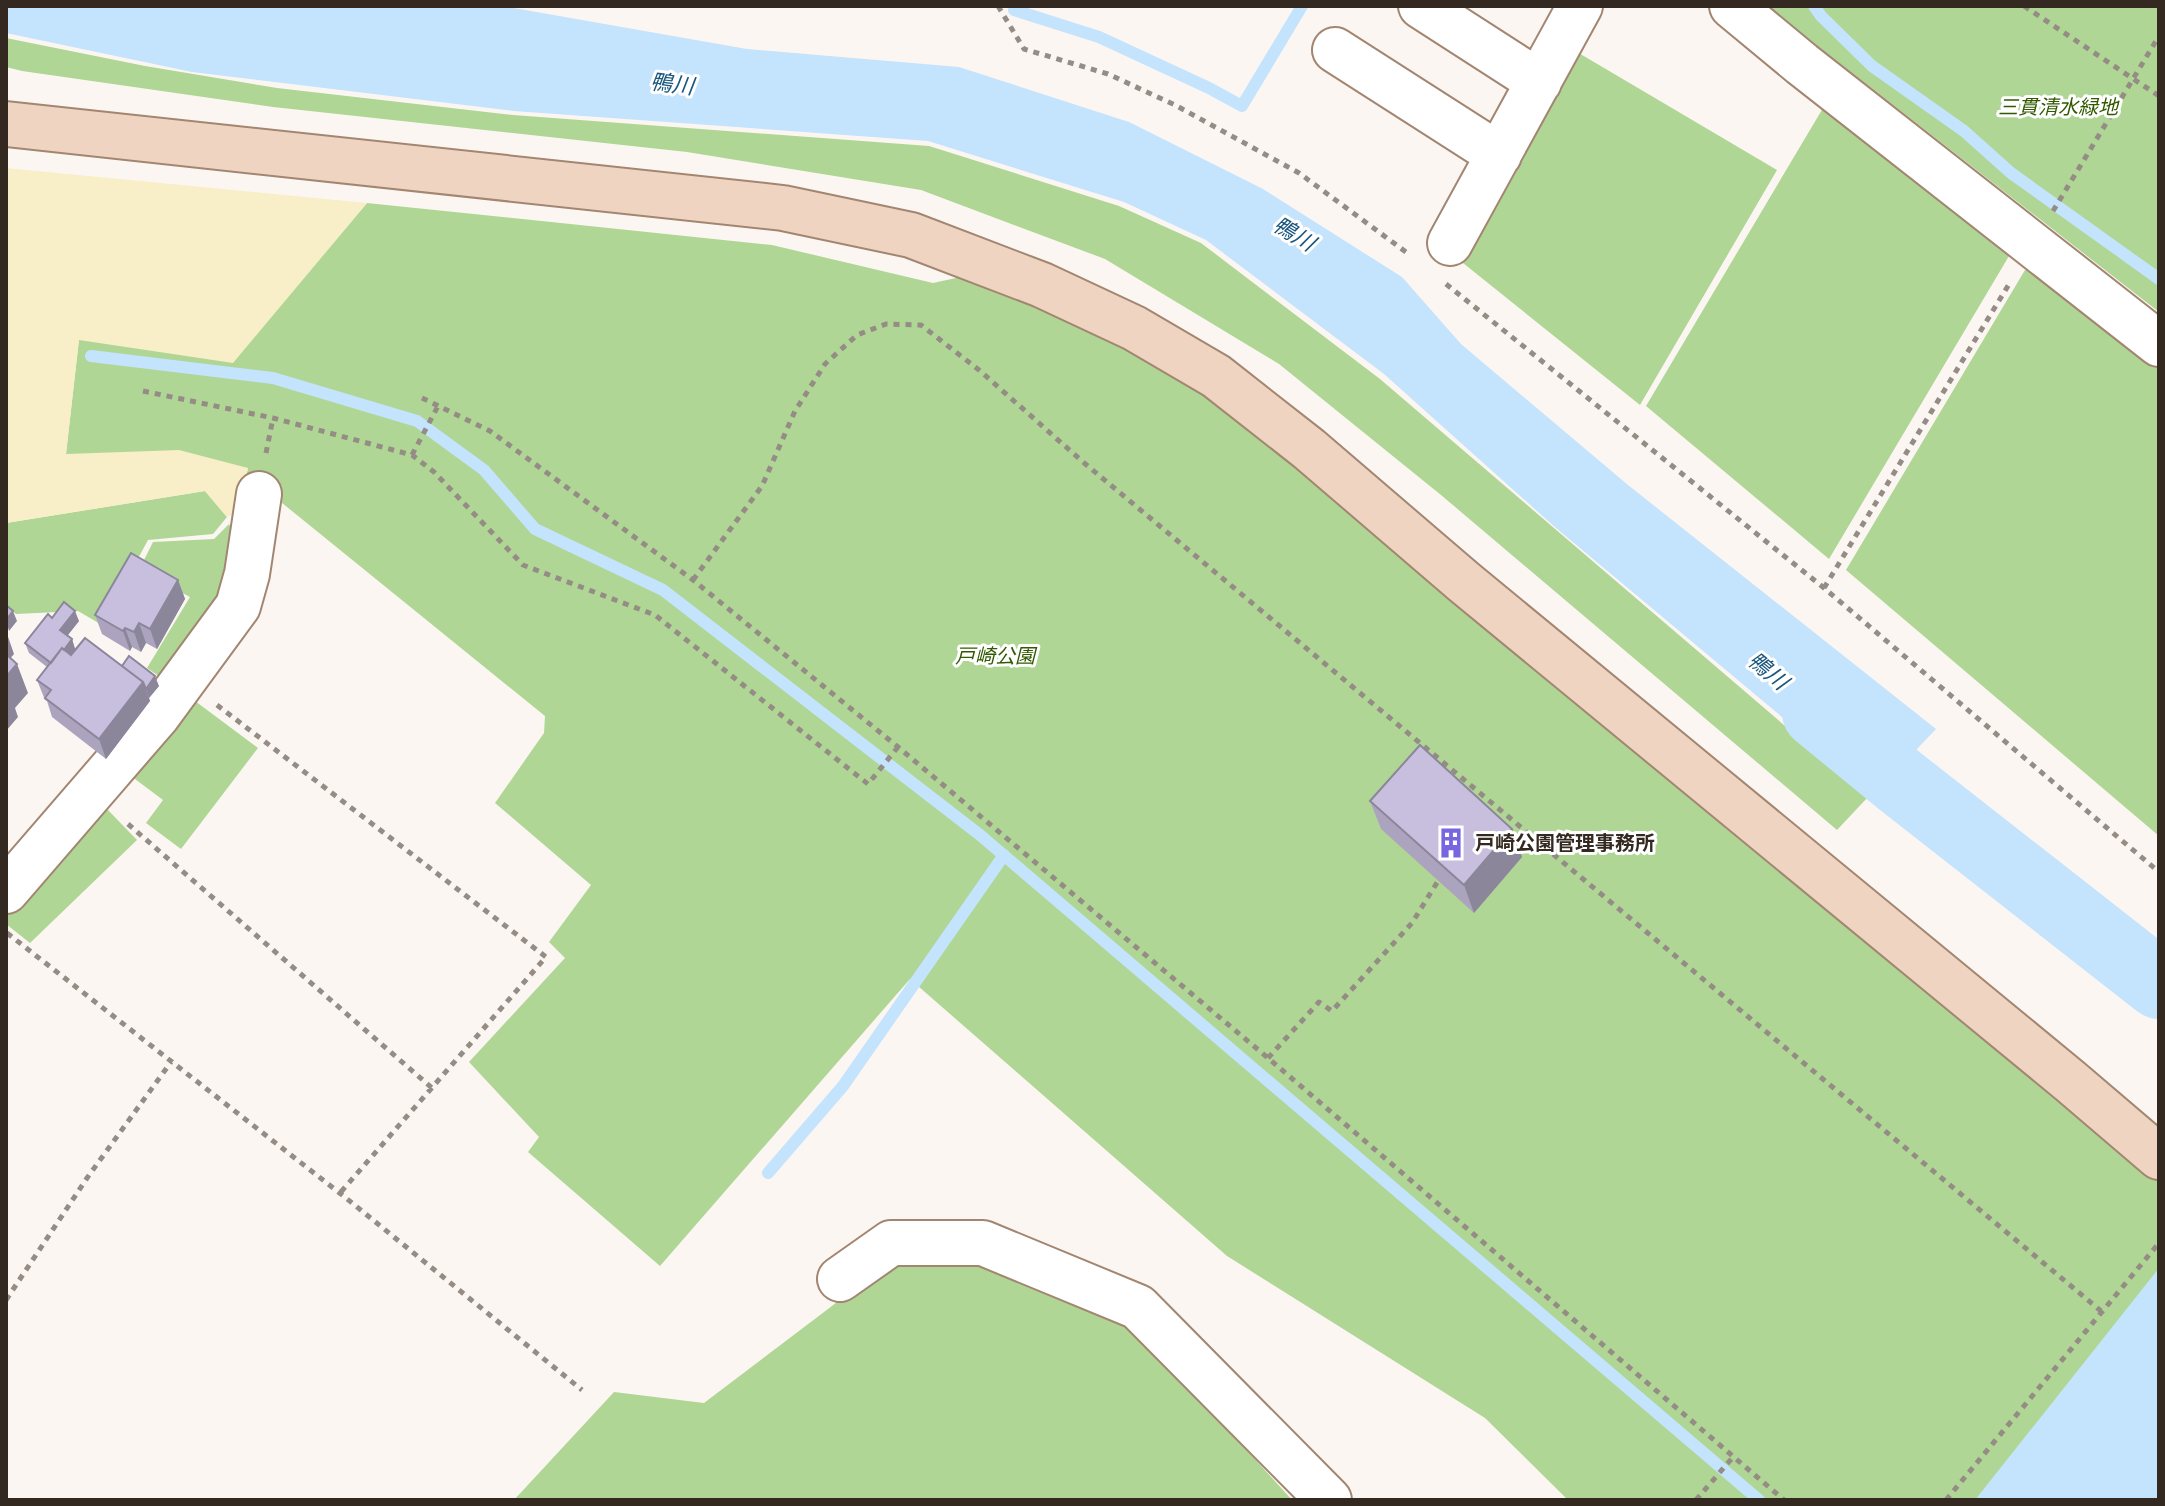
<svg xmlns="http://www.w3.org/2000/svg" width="2165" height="1506" viewBox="0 0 2165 1506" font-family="'Roboto Serif','Noto Sans JP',serif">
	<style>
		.green { fill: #afd694 }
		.sand { fill: #f8eec8 }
		.water { fill: #c4e3fc }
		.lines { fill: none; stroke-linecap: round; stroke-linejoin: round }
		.stream { stroke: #c4e3fc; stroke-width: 12 }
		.river { stroke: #c4e3fc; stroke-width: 70 }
		.street-casing { stroke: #a28671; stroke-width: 48 }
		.secondary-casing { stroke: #a28671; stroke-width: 48 }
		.path { stroke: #948c85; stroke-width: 5; stroke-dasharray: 6 6; stroke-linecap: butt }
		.street { stroke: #fff; stroke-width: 44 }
		.secondary { stroke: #efd5c1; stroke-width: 44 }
		.wall { fill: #aca4bf }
		.shaded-wall { fill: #8c869b }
		.building { fill: #c8bfde; stroke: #8c869b; stroke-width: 2 }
		.labels { text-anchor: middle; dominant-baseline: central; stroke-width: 6; stroke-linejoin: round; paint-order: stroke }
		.park-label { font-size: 20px; font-style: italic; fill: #315900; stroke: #fff }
		.poi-label { font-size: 20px; font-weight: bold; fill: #342920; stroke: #fff; text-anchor: start }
		.water-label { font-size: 22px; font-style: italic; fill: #18567d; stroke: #fff }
	</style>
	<rect width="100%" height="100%" fill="#fcf6f2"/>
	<path class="green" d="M 1766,6 L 2159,6 L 2159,312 Z
		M 6,38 L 145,66 L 277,88 L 513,115 L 929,146 L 1119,206 L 1201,243 L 1380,379 L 1868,797 L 1837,830 L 1441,495 L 1279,364 L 1105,259 L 921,190 L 687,152 L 273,107 L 22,71 L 6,67 Z
		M 1577,52 L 1777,170 L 1640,405 L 1458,259 Z
		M 1826,103 L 2009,245 L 2009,256 L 1829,559 L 1646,406 Z
		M 367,203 L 772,245 L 933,283 L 965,276 L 1122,341 L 1212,398 L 1303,464 L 2159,1174 L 2159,1500 L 1568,1500 L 1485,1418 L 1227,1256 L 910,979 L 660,1266 L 528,1152 L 539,1137 L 469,1062 L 565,958 L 549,942 L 591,885 L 495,803 L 544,733 L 545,716 L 271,494 L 244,485 L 248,468 L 66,454 L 79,339 L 233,362 Z
		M 2045,268 L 2159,354 L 2159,836 L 1846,570 L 2025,270 Z
		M 205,491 L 227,517 L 213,534 L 148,540 L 102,625 L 78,611 L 16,614 L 6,606 L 6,523 Z
		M 229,524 L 234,537 L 229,587 L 168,682 L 147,668 L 190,597 L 139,570 L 153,542 L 214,539 Z
		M 187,695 L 258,748 L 181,849 L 146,823 L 163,800 L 127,773 Z
		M 106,808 L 137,840 L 30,943 L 6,924 L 6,909 Z
		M 974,1259 L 1125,1316 L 1292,1500 L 514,1500 L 614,1392 L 704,1403 L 890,1262 Z"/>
	<path class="sand" d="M 6,168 L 367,203 L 233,363 L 79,340 L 66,454 L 179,450 L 248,468 L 244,485 L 243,509 L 227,517 L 205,491 L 6,523 Z"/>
	<path class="water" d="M 6,6 L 503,6 L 747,49 L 959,67 L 1129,122 L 1263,189 L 1402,277 L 1461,344 L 1628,485 L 1936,729 L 1874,794 L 1556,528 L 1384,374 L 1206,240 L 1124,202 L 928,141 L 514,111 L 192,72 L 6,33 Z
		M 2159,1268 L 2159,1500 L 1975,1500 Z"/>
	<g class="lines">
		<path class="stream" d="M 1814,6 L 1821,16 L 1872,66 L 1964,131 L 2011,173 L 2159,279
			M 1014,10 L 1099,37 L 1209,88 L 1242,106 L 1302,6
			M 91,356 L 273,378 L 417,421 L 484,470 L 535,529 L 663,590 L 980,835 L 1759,1500
			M 768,1173 L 843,1086 L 1004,855"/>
		<path class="river" d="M 1817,713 L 1901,782 L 2159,984"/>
		<g class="street-casing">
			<path id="street" d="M 1421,6 L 1539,82
				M 1732,6 L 1802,64 L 2159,344
				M 1335,50 L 1499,155
				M 1450,243 L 1580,6
				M 6,891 L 158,715 L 238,606 L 247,574 L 259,494
				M 840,1279 L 891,1243 L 983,1243 L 1138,1307 L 1329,1500"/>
		</g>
		<g class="secondary-casing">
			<path id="secondary" d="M 6,124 L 783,208 L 911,235 L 1042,285 L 1134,328 L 1216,376 L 1309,449 L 1464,582 L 2070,1081 L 2159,1157"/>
		</g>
		<path class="path" d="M 998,6 L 1024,49 L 1108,74 L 1175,105 L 1299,173 L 1410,255
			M 2024,6 L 2159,96
			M 2053,211 L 2159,36
			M 1446,284 L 1824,588 L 2159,872
			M 143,391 L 273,418 L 412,455 L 434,472 L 523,565 L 655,615 L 868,784 L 898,747
			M 422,398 L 490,431 L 693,580 L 898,747 L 1268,1058 L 1784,1500
			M 266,453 L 273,418
			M 412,455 L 438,406
			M 693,580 L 762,486 L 795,411 L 825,364 L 857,335 L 886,324 L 921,325 L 979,370 L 1083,462 L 2101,1311
			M 1824,588 L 2011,281
			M 217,705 L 546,957 L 340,1193
			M 128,824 L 432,1088
			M 7,933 L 346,1198 L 582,1390
			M 1268,1058 L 1319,1002 L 1332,1011 L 1412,923 L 1438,881
			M 6,1300 L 87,1178 L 171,1062
			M 1696,1500 L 1733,1457
			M 1946,1500 L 2159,1243"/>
		<use href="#street" class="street"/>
		<use href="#secondary" class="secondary"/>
	</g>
	<path class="wall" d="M 178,580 L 185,599 L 157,649 L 146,643 L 141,652 L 132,647 L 130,651 L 102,634 L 95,615 Z
		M 52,618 L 79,621 L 67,636 L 72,639 L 75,649 L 122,666 L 159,686 L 149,698 L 150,701 L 106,759 L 52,717 L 47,701 L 45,700 L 37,680 L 47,667 L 29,653 L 25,643 Z
		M 1370,801 L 1512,829 L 1522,857 L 1474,913 L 1381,829 Z"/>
	<path class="shaded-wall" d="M 178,580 L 185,599 L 157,649 L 150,629 Z
		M 13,611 L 17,621 L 9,631 L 6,620 Z
		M 75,611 L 79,621 L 64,640 L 60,630 Z
		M 139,623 L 146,643 L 141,652 L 134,632 Z
		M 125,628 L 132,647 L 130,651 L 123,631 Z
		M 6,631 L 14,654 L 8,661 L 17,664 L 28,693 L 15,708 L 18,717 L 6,731 Z
		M 72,639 L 75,649 L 56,674 L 53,664 Z
		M 155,676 L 159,686 L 149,698 L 146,689 Z
		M 143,682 L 150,701 L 106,759 L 99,739 Z
		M 1512,829 L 1522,857 L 1474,913 L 1464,885 Z"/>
	<path class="building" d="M 131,553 L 178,580 L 150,629 L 139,623 L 134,632 L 125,628 L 123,631 L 95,615 Z
		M 64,602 L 75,611 L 60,630 L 72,639 L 64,650 L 62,648 L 51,663 L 25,643 L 48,614 L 52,618 Z
		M 6,605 L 13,611 L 6,620 Z
		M 85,638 L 143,682 L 99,739 L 45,698 L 51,690 L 37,680 L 62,648 L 71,655 Z
		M 6,654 L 17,664 L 6,677 Z
		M 129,656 L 155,676 L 146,689 L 143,682 L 122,666 Z
		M 1420,745 L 1512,829 L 1464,885 L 1370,801 Z"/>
	<defs>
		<g id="building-bare" transform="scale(2.4)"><path d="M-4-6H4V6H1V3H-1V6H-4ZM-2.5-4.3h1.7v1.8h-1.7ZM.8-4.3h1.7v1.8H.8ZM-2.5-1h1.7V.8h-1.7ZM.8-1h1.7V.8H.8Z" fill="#7866e1" stroke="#fff" stroke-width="2.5" paint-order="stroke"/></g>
	</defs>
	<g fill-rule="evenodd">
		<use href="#building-bare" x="1451" y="843"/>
	</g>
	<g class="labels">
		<g class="park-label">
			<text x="2058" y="107">三貫清水緑地</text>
			<text x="995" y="656">戸崎公園</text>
		</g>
		<g class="poi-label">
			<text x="1475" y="843">戸崎公園管理事務所</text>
		</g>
		<g class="water-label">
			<text transform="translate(672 84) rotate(7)">鴨川</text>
			<text transform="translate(1294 234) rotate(31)">鴨川</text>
			<text transform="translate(1768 671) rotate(40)">鴨川</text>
		</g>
	</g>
	<rect width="2165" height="1506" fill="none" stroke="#342920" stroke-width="16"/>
</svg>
